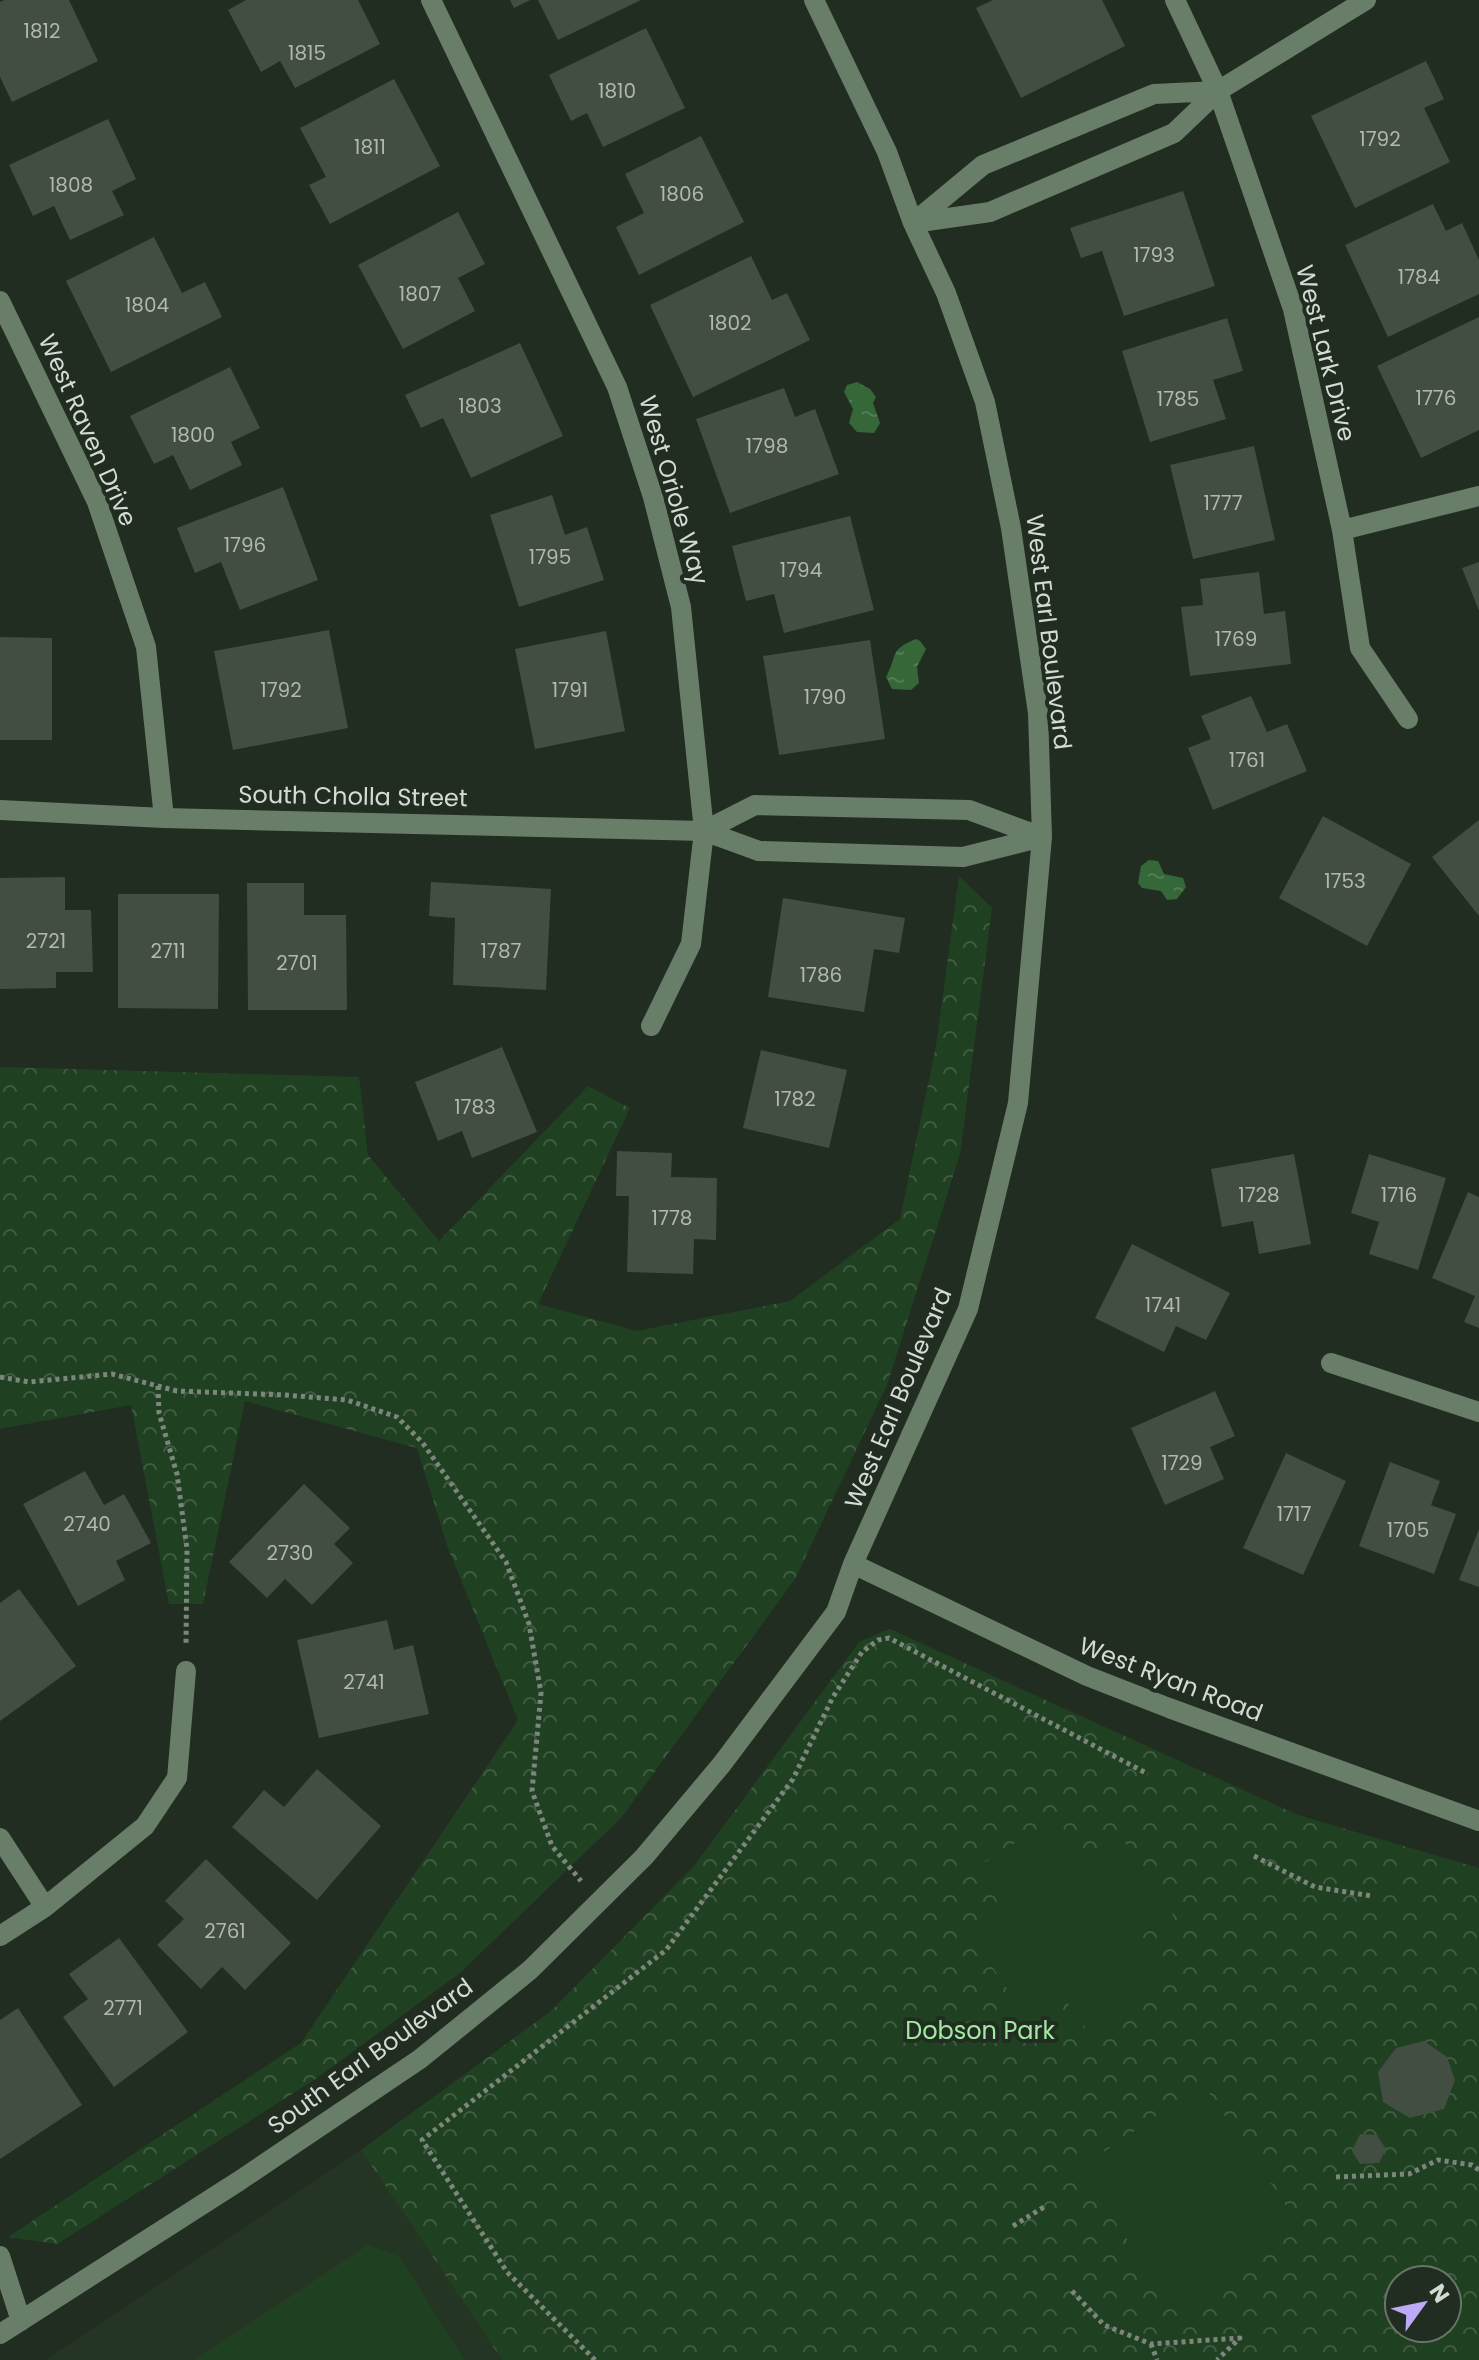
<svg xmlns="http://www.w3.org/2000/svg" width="1479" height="2360" viewBox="0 0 1479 2360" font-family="Poppins,sans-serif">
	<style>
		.built { fill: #243524 }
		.forest { fill: url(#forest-crowns); fill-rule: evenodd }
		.pitch { fill: #204022 }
		.water { fill: url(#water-ripples) }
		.building { fill: #424e41 }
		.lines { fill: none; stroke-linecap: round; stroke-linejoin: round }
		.path { stroke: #7d867d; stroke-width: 5; stroke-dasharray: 4 4; stroke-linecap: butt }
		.minor { stroke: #697e69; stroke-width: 20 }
		.labels { text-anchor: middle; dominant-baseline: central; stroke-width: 8; stroke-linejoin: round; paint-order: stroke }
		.number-label { font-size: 20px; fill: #b0b8af }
		.street-label { font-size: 24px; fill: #d4dbd4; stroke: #212d21 }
		.park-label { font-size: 24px; fill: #a2eaa3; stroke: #212d21 }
	</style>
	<defs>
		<pattern id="forest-crowns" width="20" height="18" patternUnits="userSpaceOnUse" patternTransform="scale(2)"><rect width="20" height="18" fill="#204022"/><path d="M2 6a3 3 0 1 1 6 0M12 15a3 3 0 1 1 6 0" fill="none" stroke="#405b41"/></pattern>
		<pattern id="water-ripples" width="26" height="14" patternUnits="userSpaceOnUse" patternTransform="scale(2)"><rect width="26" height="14" fill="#366738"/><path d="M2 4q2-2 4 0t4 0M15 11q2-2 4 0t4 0" fill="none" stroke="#527c54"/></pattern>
	</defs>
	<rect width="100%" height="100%" fill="#212d21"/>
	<path class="built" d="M 361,2150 L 502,2360 L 45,2360 Z"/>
	<path class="forest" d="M 959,876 L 992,908 L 960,1154 L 887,1385 L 795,1579 L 621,1818 L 460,1973 L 317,2078 L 57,2244 L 8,2237 L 301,2043 L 518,1720 L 448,1548 L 417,1448 L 245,1401 L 203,1604 L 169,1604 L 131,1405 L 0,1429 L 0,1067 L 359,1077 L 368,1155 L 439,1241 L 588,1086 L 630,1108 L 538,1304 L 637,1331 L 790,1301 L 900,1219 L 936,1046 Z
		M 890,1629 L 1298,1815 L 1479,1868 L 1479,2360 L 502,2360 L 361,2150 L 551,2011 L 694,1866 L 859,1642 ZM 1399,2280 L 1447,2280 L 1447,2328 L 1399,2328 Z"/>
	<path class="pitch" d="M 1056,1817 L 1083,1859 L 1120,1836 L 1173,1915 L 1141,1936 L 1170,1979 L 1091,2035 L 1061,1994 L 1027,2018 L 970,1934 L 1004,1911 L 977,1867 Z
		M 1203,2084 L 1301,2228 L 1177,2312 L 1079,2169 Z
		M 368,2245 L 400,2257 L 464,2360 L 195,2360 Z"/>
	<path class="water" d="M 857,382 L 870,389 L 876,397 L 873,403 L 880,423 L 874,433 L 857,432 L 849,423 L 853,409 L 844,392 L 847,385 Z
		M 916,639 L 920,641 L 926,649 L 917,667 L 919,683 L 911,690 L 892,689 L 886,677 C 898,656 888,650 916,639 Z
		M 1149,860 L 1158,861 L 1164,874 L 1183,878 L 1186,887 L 1177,899 L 1167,900 L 1161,891 L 1142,888 L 1138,883 L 1141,866 Z"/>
	<path class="building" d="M 4,0 L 69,0 L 98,61 L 12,102 L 0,77 L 0,2 Z
		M 246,0 L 358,0 L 380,44 L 295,88 L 280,61 L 261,72 L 228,10 Z
		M 510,0 L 530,0 L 514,8 Z
		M 538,0 L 641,0 L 558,40 Z
		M 993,0 L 1102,0 L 1125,46 L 1021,98 L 976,8 Z
		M 646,28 L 685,108 L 603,147 L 587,113 L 571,121 L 549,75 Z
		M 1426,61 L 1444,99 L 1424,108 L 1450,162 L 1355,208 L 1311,116 Z
		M 394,79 L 440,166 L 330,224 L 309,185 L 326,177 L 300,128 Z
		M 108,119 L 136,179 L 112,191 L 124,215 L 70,240 L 54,206 L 33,216 L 9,165 Z
		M 701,136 L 744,222 L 639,275 L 616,227 L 644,213 L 625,174 Z
		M 1183,191 L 1215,286 L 1124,316 L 1102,251 L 1081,258 L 1070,228 Z
		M 1433,204 L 1446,231 L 1462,223 L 1479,260 L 1479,294 L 1388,337 L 1345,245 Z
		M 458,212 L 485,264 L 458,278 L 475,311 L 403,349 L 358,265 Z
		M 154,237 L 182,293 L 205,282 L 222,317 L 111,372 L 66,281 Z
		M 751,256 L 772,300 L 787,293 L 810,340 L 693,397 L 650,305 Z
		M 1479,317 L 1479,430 L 1421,458 L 1377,366 Z
		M 1227,318 L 1243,371 L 1213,380 L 1226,419 L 1150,442 L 1122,351 Z
		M 520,343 L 563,436 L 471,478 L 443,418 L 421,428 L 405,395 Z
		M 230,367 L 260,428 L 231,442 L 242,465 L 190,490 L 173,455 L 154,464 L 130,416 Z
		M 784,388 L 795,417 L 815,409 L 839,474 L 730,513 L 696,419 Z
		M 1254,446 L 1275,540 L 1193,559 L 1170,465 Z
		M 283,487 L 318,580 L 240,610 L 221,562 L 195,573 L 177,528 Z
		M 552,495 L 565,535 L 587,527 L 604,580 L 519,607 L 490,515 Z
		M 850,516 L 874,610 L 784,633 L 774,594 L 746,601 L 732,546 Z
		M 1479,562 L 1479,611 L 1462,568 Z
		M 1259,572 L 1264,614 L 1285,611 L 1291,664 L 1190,676 L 1181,607 L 1203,605 L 1200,579 Z
		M 329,630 L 348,728 L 233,750 L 214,651 Z
		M 606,631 L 625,731 L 535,749 L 515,649 Z
		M 0,637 L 52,638 L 52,740 L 0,740 Z
		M 870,640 L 885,739 L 779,755 L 763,656 Z
		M 1251,696 L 1267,732 L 1287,724 L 1307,771 L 1213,810 L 1188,748 L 1211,739 L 1201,716 Z
		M 1323,816 L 1411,864 L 1367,946 L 1279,898 Z
		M 1479,820 L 1479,916 L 1432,857 Z
		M 65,877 L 65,910 L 91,910 L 93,972 L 56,972 L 56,988 L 0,989 L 0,878 Z
		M 431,882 L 551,889 L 546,990 L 453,985 L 455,918 L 429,916 Z
		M 247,883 L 304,883 L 304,915 L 346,915 L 347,1010 L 248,1010 Z
		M 118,894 L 219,894 L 218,1009 L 118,1008 Z
		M 783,898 L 905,918 L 899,953 L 874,949 L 864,1012 L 768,997 Z
		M 502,1047 L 537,1132 L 472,1158 L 462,1131 L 438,1141 L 415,1082 Z
		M 761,1050 L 847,1070 L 829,1148 L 743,1128 Z
		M 617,1151 L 672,1153 L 671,1177 L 717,1178 L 716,1240 L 694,1239 L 693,1274 L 627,1272 L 629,1196 L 616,1196 Z
		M 1294,1154 L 1311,1244 L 1259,1254 L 1253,1221 L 1222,1227 L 1211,1169 Z
		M 1369,1154 L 1446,1178 L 1418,1270 L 1369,1254 L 1379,1222 L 1351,1213 Z
		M 1468,1192 L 1479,1197 L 1479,1328 L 1464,1322 L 1475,1296 L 1432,1278 Z
		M 1132,1244 L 1230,1293 L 1206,1340 L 1176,1326 L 1164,1352 L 1095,1318 Z
		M 1215,1391 L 1235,1436 L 1210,1447 L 1224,1479 L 1165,1505 L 1131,1428 Z
		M 1286,1453 L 1346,1481 L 1303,1575 L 1243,1548 Z
		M 1390,1462 L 1440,1481 L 1431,1505 L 1456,1514 L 1434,1574 L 1359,1546 Z
		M 85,1471 L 104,1505 L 124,1494 L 151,1543 L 116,1561 L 125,1580 L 78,1606 L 23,1504 Z
		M 304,1484 L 350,1528 L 334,1544 L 353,1563 L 312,1605 L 285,1579 L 267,1598 L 229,1562 Z
		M 1479,1529 L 1479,1587 L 1459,1580 Z
		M 19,1589 L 76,1666 L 0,1721 L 0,1603 Z
		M 387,1620 L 394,1650 L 413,1645 L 429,1714 L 319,1738 L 297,1640 Z
		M 317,1769 L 381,1826 L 317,1900 L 232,1827 L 264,1790 L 284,1807 Z
		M 206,1859 L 291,1943 L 245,1990 L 222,1967 L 201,1989 L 157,1945 L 184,1919 L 165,1901 Z
		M 119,1938 L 188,2032 L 114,2087 L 63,2017 L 88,1999 L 69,1974 Z
		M 18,2008 L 82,2105 L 0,2159 L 0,2020 Z
		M 1424,2041 L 1447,2057 L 1455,2080 L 1444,2109 L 1410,2118 L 1383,2102 L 1378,2072 L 1396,2048 Z
		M 1360,2134 L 1377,2135 L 1386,2149 L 1379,2163 L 1360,2164 L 1352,2151 Z"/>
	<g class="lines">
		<path class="path" d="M 0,1377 L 29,1382 L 112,1374 L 177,1391 L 285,1395 L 347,1400 L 397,1417 L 422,1442 L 506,1562 L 529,1624 L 541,1693 L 532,1791 L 552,1846 L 581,1881
			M 158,1386 L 159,1413 L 177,1474 L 187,1549 L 186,1645
			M 1254,1856 L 1315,1887 L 1372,1896
			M 1336,2177 L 1409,2174 L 1438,2160 L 1472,2165 L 1479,2170
			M 1013,2226 L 1044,2207
			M 1072,2291 L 1104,2325 L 1151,2344 L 1240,2338 L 1217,2360
			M 1151,2344 L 1157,2360
			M 595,2360 L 507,2272 L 422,2140 L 666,1950 L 793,1779 L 833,1697 L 862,1652 L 878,1640 L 889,1638 L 1148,1774"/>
		<path class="minor" d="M 431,0 L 617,387 L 653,497 L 681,607 L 704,831 L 691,944 L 651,1026
			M 1175,0 L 1218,91 L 1293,309 L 1342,530 L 1360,648 L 1408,719
			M 913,223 L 990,212 L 1174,133 L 1218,91 L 1366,0
			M 913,223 L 983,165 L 1154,94 L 1218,91
			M 0,301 L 97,502 L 146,647 L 164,818
			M 1342,530 L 1479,496
			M 0,810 L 164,818 L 704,831 L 759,851 L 963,857 L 1042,837
			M 704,831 L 755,805 L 969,810 L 1042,837
			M 1331,1363 L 1479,1412
			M 853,1564 L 1087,1676 L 1169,1708 L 1479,1821
			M 0,1838 L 45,1907
			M 0,1936 L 45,1907 L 145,1826 L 177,1778 L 186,1671
			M 0,2256 L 21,2321
			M 0,2334 L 239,2181 L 420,2059 L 530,1970 L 644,1857 L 722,1764 L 836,1612 L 853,1564 L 968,1309 L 1018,1103 L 1042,837 L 1038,713 L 1011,528 L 985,402 L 946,293 L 913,223 L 887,152 L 814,0"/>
	</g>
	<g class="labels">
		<g class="number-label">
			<text x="42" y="31">1812</text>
			<text x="307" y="53">1815</text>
			<text x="617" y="91">1810</text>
			<text x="1380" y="139">1792</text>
			<text x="370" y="147">1811</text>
			<text x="71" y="185">1808</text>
			<text x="682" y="194">1806</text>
			<text x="1154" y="255">1793</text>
			<text x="1419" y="277">1784</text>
			<text x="420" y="294">1807</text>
			<text x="147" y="305">1804</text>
			<text x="730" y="323">1802</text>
			<text x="1436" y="398">1776</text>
			<text x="1178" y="399">1785</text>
			<text x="480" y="406">1803</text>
			<text x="193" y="435">1800</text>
			<text x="767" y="446">1798</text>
			<text x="1223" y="503">1777</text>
			<text x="245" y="545">1796</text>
			<text x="550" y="557">1795</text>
			<text x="801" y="570">1794</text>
			<text x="1236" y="639">1769</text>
			<text x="281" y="690">1792</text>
			<text x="570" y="690">1791</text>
			<text x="825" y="697">1790</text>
			<text x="1247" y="760">1761</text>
			<text x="1345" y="881">1753</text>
			<text x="46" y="941">2721</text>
			<text x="168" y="951">2711</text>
			<text x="501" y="951">1787</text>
			<text x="297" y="963">2701</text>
			<text x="821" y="975">1786</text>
			<text x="795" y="1099">1782</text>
			<text x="475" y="1107">1783</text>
			<text x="1259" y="1195">1728</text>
			<text x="1399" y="1195">1716</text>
			<text x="672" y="1218">1778</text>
			<text x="1163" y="1305">1741</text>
			<text x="1182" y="1463">1729</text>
			<text x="1294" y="1514">1717</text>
			<text x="87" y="1524">2740</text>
			<text x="1408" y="1530">1705</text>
			<text x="290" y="1553">2730</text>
			<text x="364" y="1682">2741</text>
			<text x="225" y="1931">2761</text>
			<text x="123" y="2008">2771</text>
		</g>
		<g class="street-label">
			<text transform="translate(1326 353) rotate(76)">West Lark Drive</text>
			<text transform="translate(88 430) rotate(66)">West Raven Drive</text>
			<text transform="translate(674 490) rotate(74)">West Oriole Way</text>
			<text transform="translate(1049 632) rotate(83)">West Earl Boulevard</text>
			<text transform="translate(353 796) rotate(1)">South Cholla Street</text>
			<text transform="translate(898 1398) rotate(-67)">West Earl Boulevard</text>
			<text transform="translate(1171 1679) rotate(21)">West Ryan Road</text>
			<text transform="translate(370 2056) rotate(-36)">South Earl Boulevard</text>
		</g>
		<g class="park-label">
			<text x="980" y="2030">Dobson Park</text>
		</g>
	</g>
	<g transform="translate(1423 2304) rotate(57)"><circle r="38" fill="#212d21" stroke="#697369" stroke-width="2"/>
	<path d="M0-6L14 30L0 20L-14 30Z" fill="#bcaaf6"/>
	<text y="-12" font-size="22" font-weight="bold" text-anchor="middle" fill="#d4dbd4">N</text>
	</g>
</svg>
